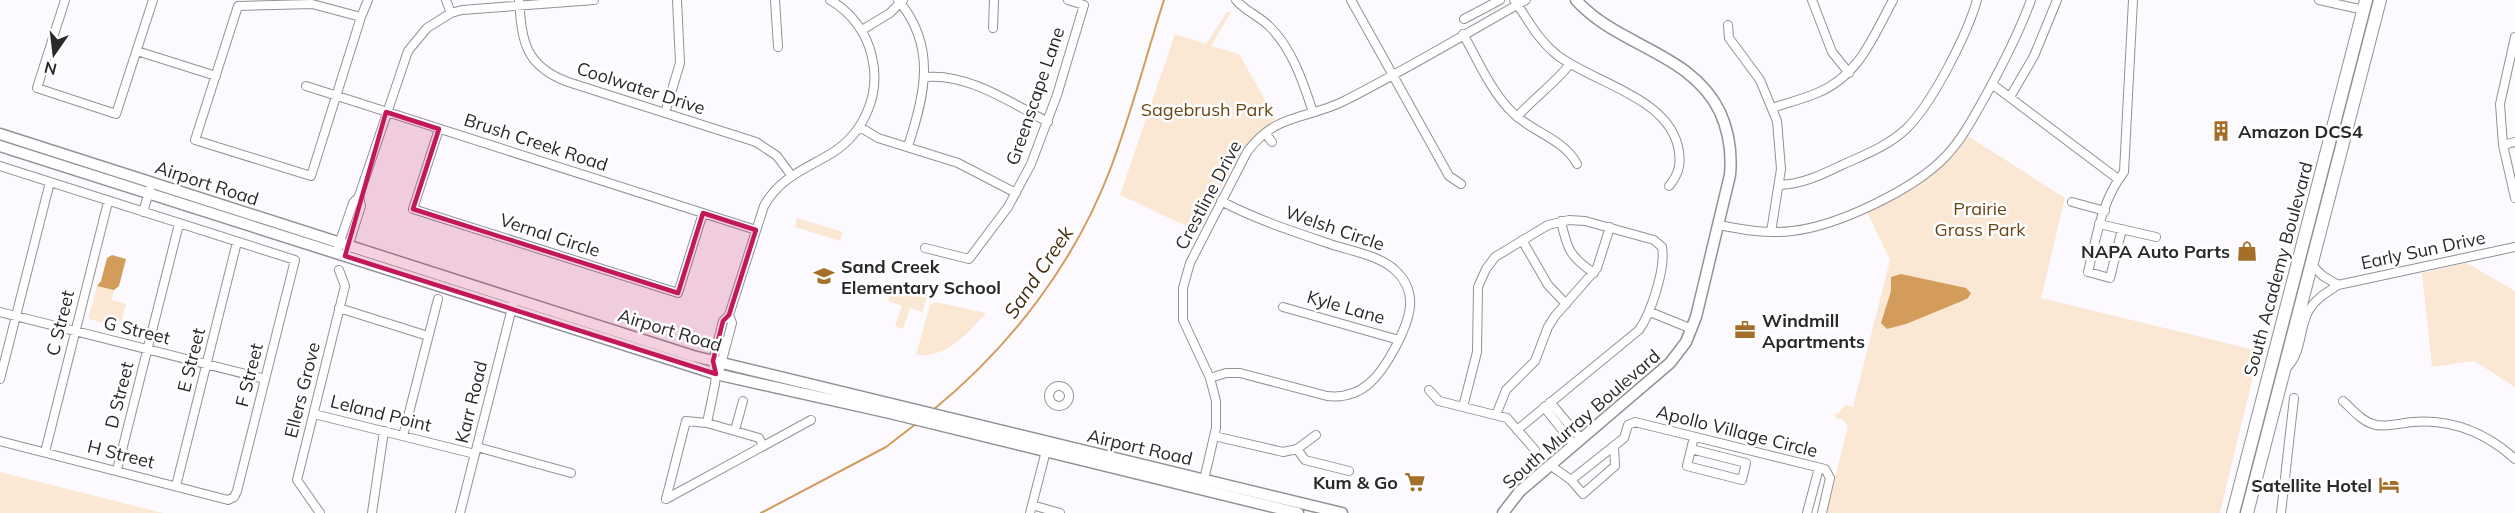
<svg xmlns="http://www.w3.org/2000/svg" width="2515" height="513" viewBox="0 0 2515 513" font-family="Mulish,sans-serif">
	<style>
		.green { fill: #fbe8d4 }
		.water { fill: #d39c5b }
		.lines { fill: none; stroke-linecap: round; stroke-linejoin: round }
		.stream { stroke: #d39c5b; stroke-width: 2 }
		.minor-casing { stroke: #939196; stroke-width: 10 }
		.major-casing { stroke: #939196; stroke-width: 13 }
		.highway-casing { stroke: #939196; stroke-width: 14 }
		.minor { stroke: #fff; stroke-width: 8 }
		.major { stroke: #fff; stroke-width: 10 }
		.highway { stroke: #fff; stroke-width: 12 }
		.marked { fill: #c2185b; fill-opacity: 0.2; stroke: #c2185b; stroke-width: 4.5; stroke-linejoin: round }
		.labels { text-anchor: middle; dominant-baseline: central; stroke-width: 5; stroke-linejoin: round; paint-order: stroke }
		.street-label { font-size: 18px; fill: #29292b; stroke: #fff }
		.park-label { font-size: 18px; fill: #6b4614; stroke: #fff }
		.poi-label { font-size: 18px; font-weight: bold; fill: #29292b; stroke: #fff; text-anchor: start }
		.water-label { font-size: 20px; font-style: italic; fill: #452e11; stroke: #fff }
	</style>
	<rect width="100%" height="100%" fill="#fcfaff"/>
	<path class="green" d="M 1227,12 L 1231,12 L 1211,46 L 1239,54 L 1276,119 C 1237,146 1221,190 1199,232 L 1120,195 L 1175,34 L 1206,44 Z
		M 1968,136 L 2065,198 L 2041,298 L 2259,351 L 2220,513 L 1826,513 L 1848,426 L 1842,419 L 1837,419 L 1835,414 L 1840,412 L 1845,405 L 1853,407 L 1890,260 L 1867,212 C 1911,192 1939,175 1968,136 Z
		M 797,218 L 843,232 L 840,241 L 795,227 Z
		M 2467,263 L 2515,291 L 2515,387 L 2474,361 L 2432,367 L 2422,273 Z
		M 97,286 L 114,290 L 112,300 L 126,304 L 122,320 L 107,317 L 105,323 L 88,319 Z
		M 891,288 L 927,298 L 922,312 L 910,308 L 903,329 L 895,326 L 902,306 L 888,301 Z
		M 935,302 L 986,313 C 966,335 947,358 916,355 L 930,305 Z
		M 0,472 L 163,513 L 0,513 Z"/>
	<path class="water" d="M 112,255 L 126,259 L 119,286 L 114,290 L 97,286 L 101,281 L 107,258 Z
		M 1901,274 L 1966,288 L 1971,293 L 1968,298 L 1962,301 L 1906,324 L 1887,329 L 1881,323 L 1891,291 L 1891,277 Z"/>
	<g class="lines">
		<path class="stream" d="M 933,410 C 1011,346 1074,264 1110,170 C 1131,115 1146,56 1164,0
			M 761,513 L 886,447 L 917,423"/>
		<g class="minor-casing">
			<path id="minor" d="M 65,0 L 37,88 L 116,114 L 153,0
				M 446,0 L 451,13
				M 519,0 C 522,42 525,66 568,82 L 756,142 L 777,156 L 791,175
				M 775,0 L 778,47
				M 898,0 C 937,46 925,95 908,146
				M 1236,0 C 1245,11 1259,16 1269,26 C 1292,48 1303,82 1313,112
				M 1351,0 L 1449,176 L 1461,184
				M 1514,0 C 1528,19 1537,39 1557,55 C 1595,84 1672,98 1679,152 C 1681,166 1678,175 1669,186
				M 1812,0 L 1832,52 L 1849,73
				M 2319,0 L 2364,10
				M 312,4 L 361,17 L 311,176 L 195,140 L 238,6 Z
				M 361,17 L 368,0
				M 1464,19 L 1500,0
				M 1728,25 L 1729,38 L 1760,80 L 1777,121 L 1781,169 L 1771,232
				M 993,28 L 994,0
				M 862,30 L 890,13 L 903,0
				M 1463,34 C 1478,60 1491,92 1513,113 C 1532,132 1564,139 1577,164
				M 2515,37 L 2500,104 L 2503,145 L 2515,198
				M 137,51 L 216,76
				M 926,77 C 968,73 1011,103 1048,122
				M 1992,84 L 2118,179
				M 306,86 L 756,230
				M 2010,97 L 2034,56 L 2057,0
				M 1772,108 C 1787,103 1803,99 1817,93 C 1859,76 1873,37 1893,0
				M 665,113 L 680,63 L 677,0
				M 1517,117 C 1534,98 1554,84 1570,64
				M 860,127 L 878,138 L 958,163 L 1016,193
				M 439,129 L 413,209 L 678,293 L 703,213
				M 1265,133 L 1272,142
				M 2503,145 L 2515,142
				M 0,166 L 295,260 L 237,491 L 234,497
				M 1780,185 C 1803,184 1821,175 1842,165 C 1864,155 1888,146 1906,129 C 1932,104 1967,35 1977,0
				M 2072,202 L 2105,211
				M 143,212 L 150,189
				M 1561,221 C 1567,249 1570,257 1594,273
				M 2099,224 L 2156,237
				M 1719,225 C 1744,230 1767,234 1792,231 C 1838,226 1915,189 1946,156 C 1963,138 1974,116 1986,95 C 2003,64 2019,33 2031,0
				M 2122,229 L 2110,278 L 2088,272 C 2096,239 2102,199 2124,172 L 2133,0
				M 1522,240 L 1548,285 L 1566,304
				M 338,247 L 353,203 L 359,196 L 408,51 L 427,28 L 451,13 L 462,10 L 594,0
				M 925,248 L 969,259 L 1008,207 L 1031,164 L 1057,95 L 1084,5 L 1068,0
				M 345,256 L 361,206 L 359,196
				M 2312,265 L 2323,276 L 2338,285
				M 1283,307 L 1399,340
				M 339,308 L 428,336
				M 0,312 L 265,379
				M 1650,312 L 1692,329
				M 720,368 L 732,323 L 729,315
				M 2284,370 C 2303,355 2298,329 2309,310 C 2316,298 2328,292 2338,285 L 2515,247
				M 1210,378 L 1226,373 L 1240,373 L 1327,396 C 1363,400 1381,375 1396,346 C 1409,321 1420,294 1396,271 C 1381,256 1352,251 1333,245 C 1295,232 1257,220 1221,201
				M 0,379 L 50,182
				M1049 396a10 10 0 1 1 20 0a10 10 0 1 1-20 0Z
				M 1429,390 L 1439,401 L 1507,418 L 1535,450
				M 2343,401 C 2353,410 2362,422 2376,425 C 2388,427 2401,423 2413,422 C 2453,419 2486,433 2515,459
				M 1550,402 L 1581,439
				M 1463,407 L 1477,352 L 1478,287 L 1486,269 L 1495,257 L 1548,225 L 1569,220 L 1585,221 L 1654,240 L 1662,247 C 1666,268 1651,313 1639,330 L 1517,430
				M 1544,407 L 1574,445
				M 314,414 L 475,454
				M 1496,415 L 1506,390 L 1535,361 L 1548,327 L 1555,316 L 1597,268 L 1610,227
				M 707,423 L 715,384 L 716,374 L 713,361 L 723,321 L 729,315 L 764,206 C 780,177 806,169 832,153 C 864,133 881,94 872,57 C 867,33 851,12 830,0
				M 735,430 L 743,401
				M 403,436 L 438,299
				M 1214,436 L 1283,452 L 1297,449 L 1316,435
				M 0,441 L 228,500 L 234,497
				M 477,447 L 571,473
				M 1297,449 L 1305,460 L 1349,471
				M 1691,449 L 1746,463 L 1742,480 L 1687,466 L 1694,437
				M 45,452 L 108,202
				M 1550,465 L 1571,480 L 1624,438 L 1628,425 L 1635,422 L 1825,469 L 1830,478 L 1822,513
				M 117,470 L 179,224
				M 1571,480 L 1583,494 L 1615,466 L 1614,446
				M 1203,484 L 1216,428 L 1216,401 L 1210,378 L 1183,320 L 1183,288 L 1190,263 L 1247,152 C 1276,113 1304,120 1342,102 C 1404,71 1465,34 1526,0
				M 176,486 L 237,242
				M 666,499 L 686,421 L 707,423 L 759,438 L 763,446
				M 666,499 L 811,420
				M 1032,505 L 1060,513
				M 320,513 L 297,480 L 345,286 L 339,270
				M 372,513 L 384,431
				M 460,513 L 513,304
				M 1030,513 L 1047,447
				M 1807,513 L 1819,468
				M 2281,513 L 2294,398"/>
		</g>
		<g class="major-casing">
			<path id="major" d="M 0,134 L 693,356 L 1342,513
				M 0,146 L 716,374 L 890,413 L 1298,513
				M 1503,513 L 1520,491 L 1670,363 L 1686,342 L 1696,317 L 1730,175 C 1732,153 1729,132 1720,112 C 1691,52 1618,47 1576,0"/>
		</g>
		<g class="highway-casing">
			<path id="highway" d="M 2233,513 L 2366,0
				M 2247,513 L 2380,0"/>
		</g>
		<use href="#minor" class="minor"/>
		<use href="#major" class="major"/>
		<use href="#highway" class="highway"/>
	</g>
	<path class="marked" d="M 386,112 L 439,129 L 413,209 L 678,293 L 703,213 L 756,230 L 729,315 L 723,321 L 713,361 L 716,374 L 345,256 Z"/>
	<defs>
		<g id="building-bare" transform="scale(1.62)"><path d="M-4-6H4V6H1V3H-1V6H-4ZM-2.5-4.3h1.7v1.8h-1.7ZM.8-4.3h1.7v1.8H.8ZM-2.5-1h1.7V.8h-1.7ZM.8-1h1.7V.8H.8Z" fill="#a46f29" stroke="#fff" stroke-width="2.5" paint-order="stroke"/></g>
		<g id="shop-bare" transform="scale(1.62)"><path d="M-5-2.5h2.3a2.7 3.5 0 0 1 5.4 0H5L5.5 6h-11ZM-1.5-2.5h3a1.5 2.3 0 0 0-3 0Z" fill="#a46f29" stroke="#fff" stroke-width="2.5" paint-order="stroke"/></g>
		<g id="school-bare" transform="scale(1.62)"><path d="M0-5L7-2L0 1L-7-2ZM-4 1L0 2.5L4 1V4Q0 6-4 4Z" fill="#a46f29" stroke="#fff" stroke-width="2.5" paint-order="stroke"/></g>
		<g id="office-bare" transform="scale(1.62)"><path d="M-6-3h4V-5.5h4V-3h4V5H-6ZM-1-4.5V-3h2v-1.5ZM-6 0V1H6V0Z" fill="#a46f29" stroke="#fff" stroke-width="2.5" paint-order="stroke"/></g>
		<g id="supermarket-bare" transform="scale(1.62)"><path d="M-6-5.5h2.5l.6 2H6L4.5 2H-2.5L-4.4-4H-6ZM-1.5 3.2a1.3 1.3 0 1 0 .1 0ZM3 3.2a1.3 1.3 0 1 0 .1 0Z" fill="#a46f29" stroke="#fff" stroke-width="2.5" paint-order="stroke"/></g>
		<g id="hotel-bare" transform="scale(1.62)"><path d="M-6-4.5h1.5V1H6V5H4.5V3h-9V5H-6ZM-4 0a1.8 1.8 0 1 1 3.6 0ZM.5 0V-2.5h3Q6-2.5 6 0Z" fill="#a46f29" stroke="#fff" stroke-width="2.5" paint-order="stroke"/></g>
	</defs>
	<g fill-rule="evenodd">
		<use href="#building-bare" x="2221" y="131"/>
		<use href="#shop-bare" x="2247" y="251"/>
		<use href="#school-bare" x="824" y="276"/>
		<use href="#office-bare" x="1745" y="330"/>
		<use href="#supermarket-bare" x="1415" y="482"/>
		<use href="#hotel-bare" x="2389" y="485"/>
	</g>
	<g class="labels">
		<g class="street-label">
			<text transform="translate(641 88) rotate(18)">Coolwater Drive</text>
			<text transform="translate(1035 96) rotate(-71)">Greenscape Lane</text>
			<text transform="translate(536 142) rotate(18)">Brush Creek Road</text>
			<text transform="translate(207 183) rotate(18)">Airport Road</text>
			<text transform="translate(1208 195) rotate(-62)">Crestline Drive</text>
			<text transform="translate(1335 228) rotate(19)">Welsh Circle</text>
			<text transform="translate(550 235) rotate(18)">Vernal Circle</text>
			<text transform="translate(2423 250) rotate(-12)">Early Sun Drive</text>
			<text transform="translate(2278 269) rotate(-75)">South Academy Boulevard</text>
			<text transform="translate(1346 307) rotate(16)">Kyle Lane</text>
			<text transform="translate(60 323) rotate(-76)">C Street</text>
			<text transform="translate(137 330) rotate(14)">G Street</text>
			<text transform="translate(670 330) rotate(17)">Airport Road</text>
			<text transform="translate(191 360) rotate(-76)">E Street</text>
			<text transform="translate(249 375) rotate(-76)">F Street</text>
			<text transform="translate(302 390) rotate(-76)">Ellers Grove</text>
			<text transform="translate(119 395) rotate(-76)">D Street</text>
			<text transform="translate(471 402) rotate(-76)">Karr Road</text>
			<text transform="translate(381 413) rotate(14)">Leland Point</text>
			<text transform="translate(1581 419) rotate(-41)">South Murray Boulevard</text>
			<text transform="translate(1737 431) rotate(14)">Apollo Village Circle</text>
			<text transform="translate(1140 447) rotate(13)">Airport Road</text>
			<text transform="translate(121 454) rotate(14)">H Street</text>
		</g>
		<g class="park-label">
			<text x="1207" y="109">Sagebrush Park</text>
			<text x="1980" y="208">Prairie<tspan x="1980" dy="21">Grass Park</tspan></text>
		</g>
		<g class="poi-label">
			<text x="2238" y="131">Amazon DCS4</text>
			<text x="2230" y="251" text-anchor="end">NAPA Auto Parts</text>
			<text x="841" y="266">Sand Creek<tspan x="841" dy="21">Elementary School</tspan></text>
			<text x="1762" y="320">Windmill<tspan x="1762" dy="21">Apartments</tspan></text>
			<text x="1398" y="482" text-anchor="end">Kum &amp; Go</text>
			<text x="2372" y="485" text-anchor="end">Satellite Hotel</text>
		</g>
		<g class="water-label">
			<text transform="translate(1038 272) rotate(-56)">Sand Creek</text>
		</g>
	</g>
	<g transform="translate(54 54) rotate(194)" stroke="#ffffff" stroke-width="4.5" paint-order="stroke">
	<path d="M0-4.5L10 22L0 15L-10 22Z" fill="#29292b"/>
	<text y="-9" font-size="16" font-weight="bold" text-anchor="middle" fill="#29292b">N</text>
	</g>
</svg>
